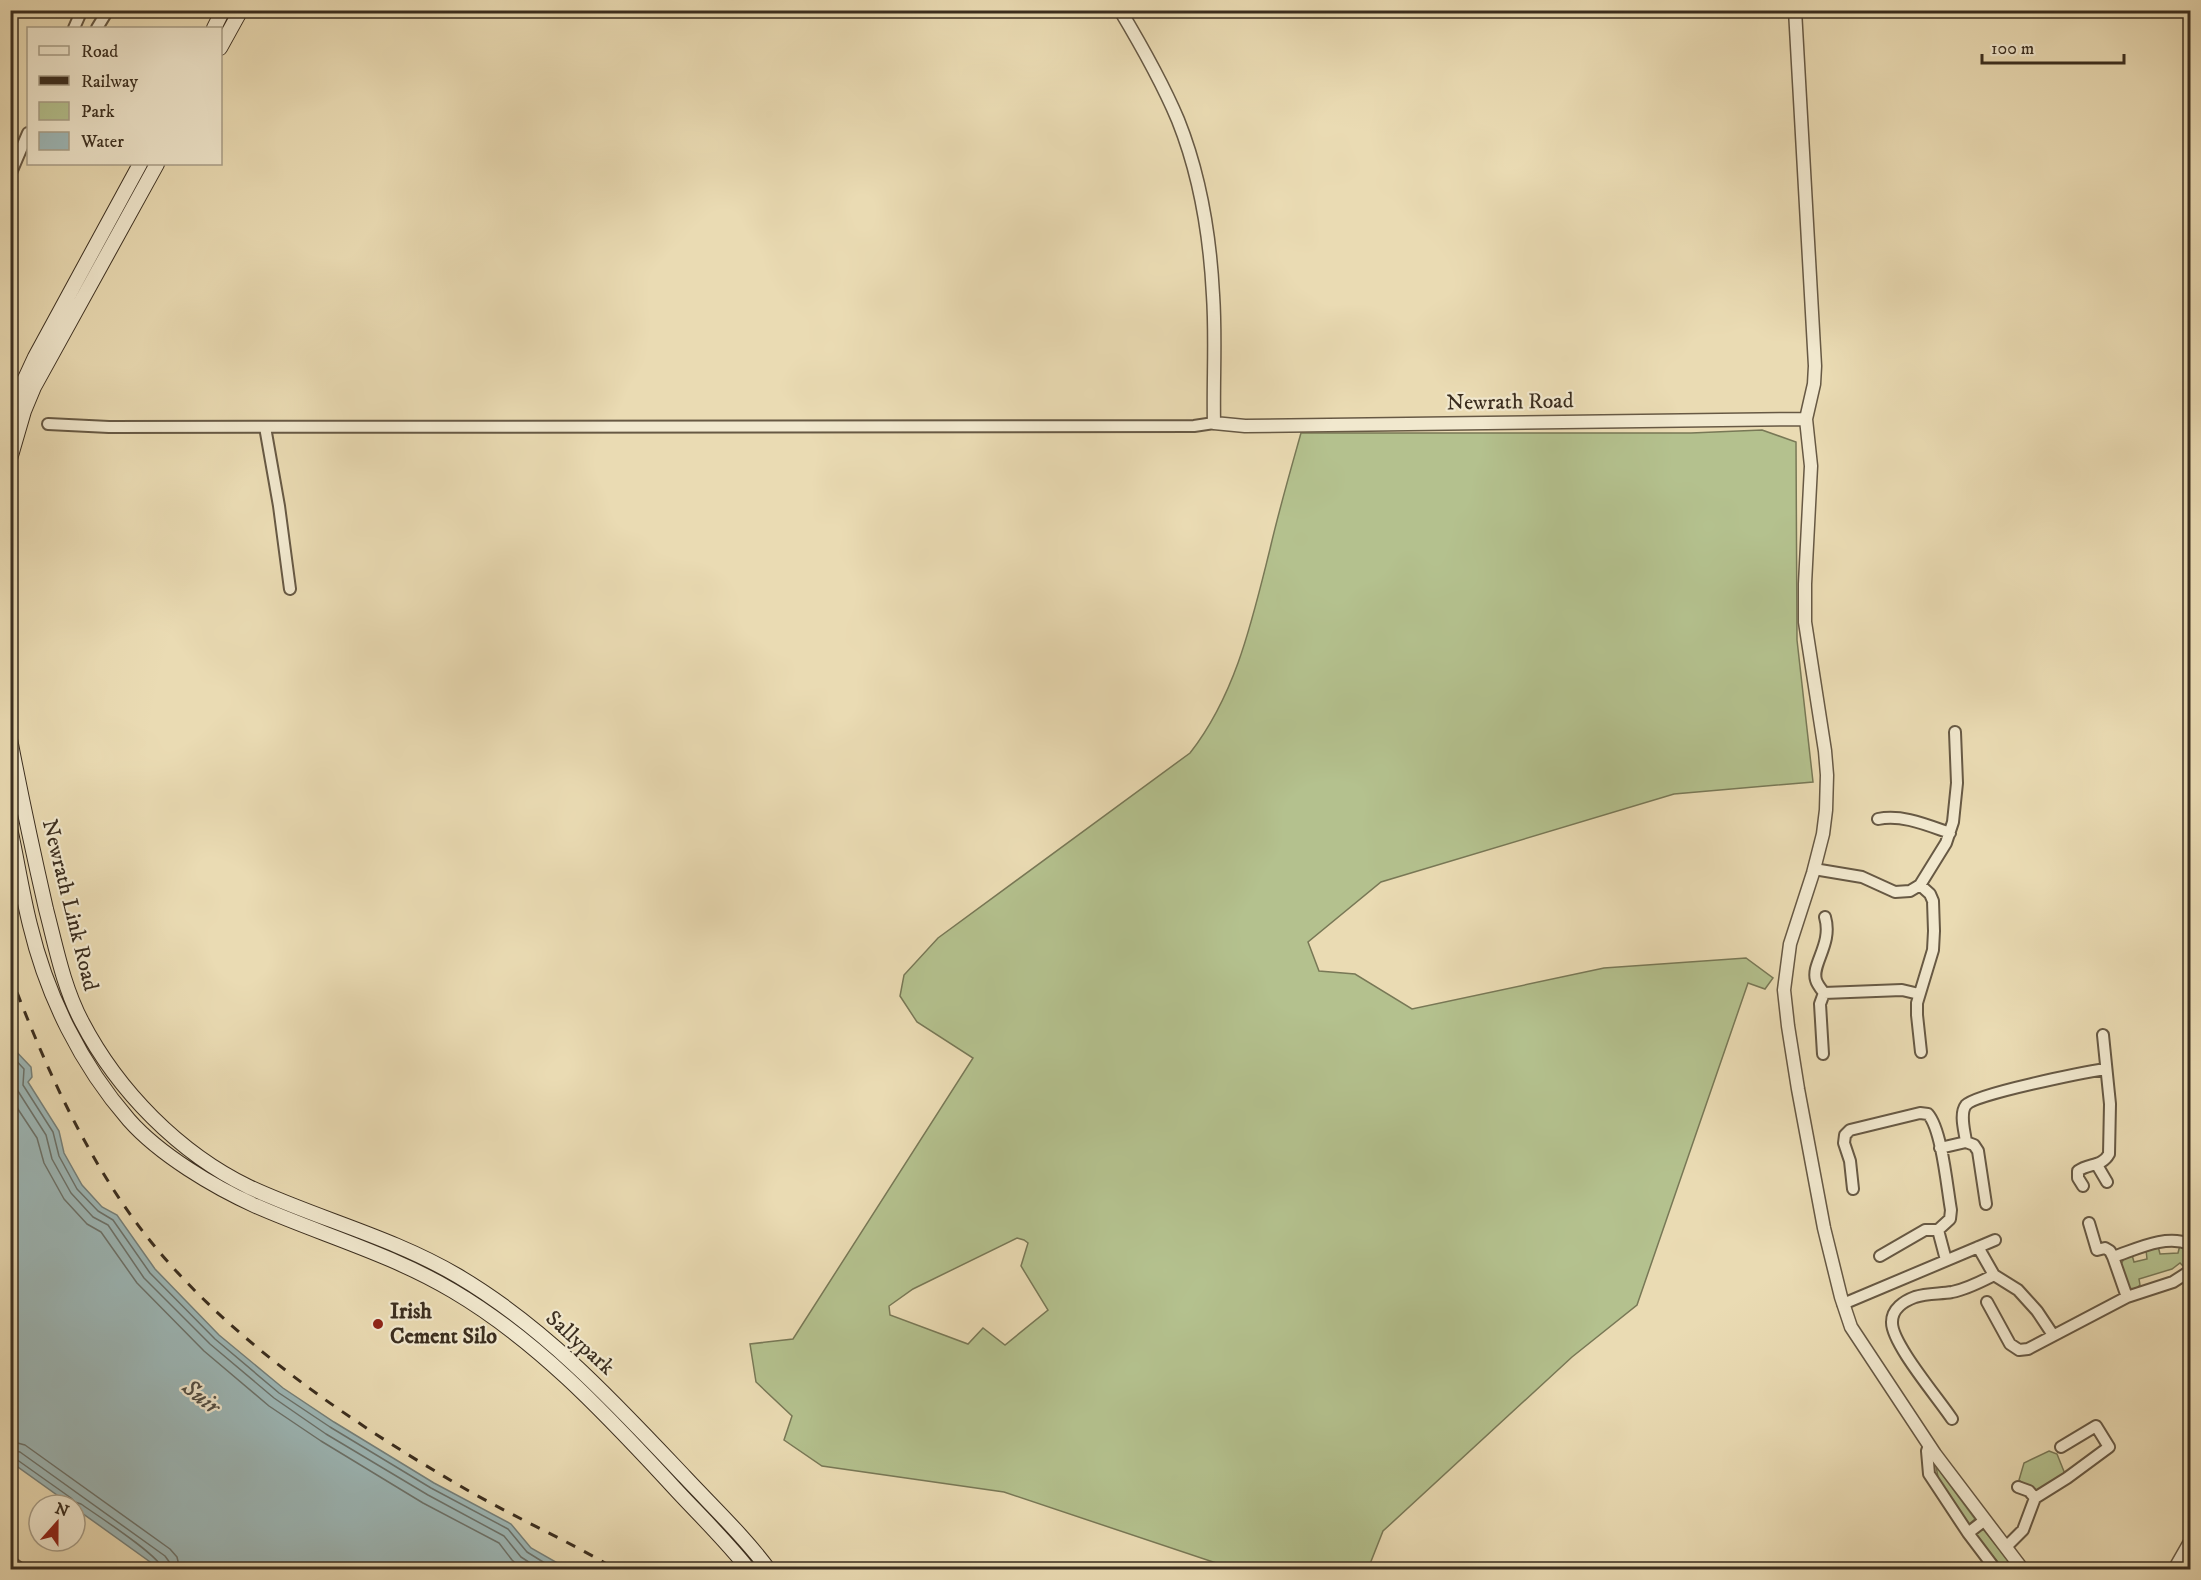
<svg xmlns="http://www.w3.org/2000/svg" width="2201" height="1580" viewBox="0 0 2201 1580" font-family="'IM FELL DW Pica',serif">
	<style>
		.green { fill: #b4c18e; stroke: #787856; stroke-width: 1.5; fill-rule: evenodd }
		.water { fill: #9db8b8; stroke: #76817b; stroke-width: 1.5 }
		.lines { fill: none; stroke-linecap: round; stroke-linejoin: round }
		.shore { stroke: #6c736c; stroke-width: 1.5 }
		.minor-casing { stroke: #675944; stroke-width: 14 }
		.tertiary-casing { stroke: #675944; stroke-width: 15 }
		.secondary-casing { stroke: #3b2e1f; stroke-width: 16 }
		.minor { stroke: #f1e8ce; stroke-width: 10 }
		.tertiary { stroke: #f1e8ce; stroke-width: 12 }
		.secondary { stroke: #f1e8ce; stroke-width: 14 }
		.rail { stroke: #3b2e1f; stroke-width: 3; stroke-dasharray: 10 10; stroke-linecap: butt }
		.poi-dot { fill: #8f2418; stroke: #f1e8ce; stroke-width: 2 }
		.labels { text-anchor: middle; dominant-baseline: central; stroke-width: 4.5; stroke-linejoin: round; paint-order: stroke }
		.street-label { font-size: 22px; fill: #3b2e1f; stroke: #f1e8ce }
		.poi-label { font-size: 22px; font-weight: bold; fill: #3b2e1f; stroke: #f1e8ce; text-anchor: start }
		.water-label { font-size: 24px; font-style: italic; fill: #545045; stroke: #f1e8ce }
	</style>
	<rect width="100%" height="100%" fill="#eadbb3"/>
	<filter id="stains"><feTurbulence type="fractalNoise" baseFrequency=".00333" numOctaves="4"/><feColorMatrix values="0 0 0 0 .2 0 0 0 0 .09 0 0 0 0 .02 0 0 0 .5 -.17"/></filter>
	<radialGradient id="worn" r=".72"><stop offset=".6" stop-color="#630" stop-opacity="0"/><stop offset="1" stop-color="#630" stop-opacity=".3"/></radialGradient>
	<path class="green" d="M 1762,430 L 1796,442 L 1797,640 L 1813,782 L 1674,794 L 1381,882 L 1308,942 L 1319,971 L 1355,974 L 1412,1009 L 1604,968 L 1746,958 L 1773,978 L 1765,989 L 1748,983 L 1637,1305 L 1572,1357 L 1383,1531 L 1368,1569 L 1234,1569 L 1004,1492 L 822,1466 L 784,1440 L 792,1416 L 756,1382 L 750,1344 L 793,1339 L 973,1058 L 917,1022 L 900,996 L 904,975 L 938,938 L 1190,753 C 1236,694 1252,621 1270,549 C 1279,510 1290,472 1301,433 L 1691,433 ZM 1017,1238 L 1024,1240 L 1028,1243 L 1021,1266 L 1048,1310 L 1005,1345 L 983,1328 L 968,1344 L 890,1315 L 889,1306 L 913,1289 Z
		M 2180,1245 L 2190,1248 L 2190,1264 L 2186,1269 L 2180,1263 L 2172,1269 L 2139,1279 L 2140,1285 C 2137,1289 2134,1290 2129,1288 L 2120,1266 L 2125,1257 L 2132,1255 L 2134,1262 L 2147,1259 L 2146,1250 L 2158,1246 L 2160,1254 L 2178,1253 Z
		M 2049,1451 L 2057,1454 L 2065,1474 L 2038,1491 L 2025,1485 L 2019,1480 L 2024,1463 Z
		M 1936,1466 L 1975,1519 L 1968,1525 L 1939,1483 Z
		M 1983,1529 L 2015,1569 L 2003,1569 L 1976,1535 Z"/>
	<path class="water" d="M 11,1046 L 31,1067 L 32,1077 L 28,1082 L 59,1131 L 64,1153 L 82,1185 L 102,1207 L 117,1215 L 155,1269 L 219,1335 L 283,1388 L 334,1422 L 434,1483 L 511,1524 L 531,1548 L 568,1569 L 160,1569 L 75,1508 L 75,1505 L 71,1505 L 11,1462 Z"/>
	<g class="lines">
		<path class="shore" d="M 10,1054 L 24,1069 L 23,1085 L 53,1132 L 59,1156 L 77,1189 L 98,1211 L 113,1220 L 150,1273 L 215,1339 L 279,1393 L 330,1427 L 431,1488 L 508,1529 L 527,1552 L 556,1570
			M 10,1065 L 17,1072 L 15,1081 L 16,1088 L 46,1135 L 52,1159 L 71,1193 L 93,1217 L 108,1225 L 144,1278 L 210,1344 L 274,1398 L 326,1434 L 428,1495 L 504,1536 L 521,1557 L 541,1570
			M 10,1097 L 37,1138 L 44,1163 L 64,1199 L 87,1224 L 101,1232 L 137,1283 L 204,1351 L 269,1406 L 321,1441 L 423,1503 L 499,1543 L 512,1560 L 523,1570
			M 10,1441 L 25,1445 L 170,1549 L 177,1557 L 180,1570
			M 10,1450 L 20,1452 L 165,1556 L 170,1563 L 171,1570
			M 10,1458 L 16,1459 L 71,1498 L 75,1502 L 81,1504 C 95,1514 162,1557 163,1570"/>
		<g class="minor-casing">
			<path id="minor" d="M 74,28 L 82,10
				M 97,28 L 108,10
				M 10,175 L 28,133
				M 48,424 L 109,427 L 1194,426 L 1214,423
				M 265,427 L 279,506 L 290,589
				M 1878,819 C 1902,814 1927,825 1950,833
				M 1814,869 L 1862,877 L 1895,892 L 1910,891 L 1920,885 L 1946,843 L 1953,822 L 1957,783 L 1955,732
				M 1920,885 L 1930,894 L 1933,901 L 1934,931 L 1933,950 L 1917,1003 L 1917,1015 L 1921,1052
				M 1824,993 L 1902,990 L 1919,994
				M 1823,1054 L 1820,1004 L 1824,993 C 1821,989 1817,984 1816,980 C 1811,964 1833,944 1825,917
				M 1940,1148 L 1966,1142
				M 2097,1165 L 2107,1182
				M 2083,1186 L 2078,1178 L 2078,1171 C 2089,1163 2102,1167 2109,1154 L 2110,1104 L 2103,1035
				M 1853,1189 L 1850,1161 L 1844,1143 L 1845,1135 L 1850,1130 L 1920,1113 L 1928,1114 C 1942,1130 1947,1188 1951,1210 L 1950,1219 L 1938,1230 L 1946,1260
				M 1986,1204 L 1978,1151 L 1974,1145 L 1966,1142 C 1965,1132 1959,1114 1966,1105 C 1975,1094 2085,1072 2106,1069
				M 2089,1223 L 2097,1250 L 2105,1248 L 2110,1251 L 2113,1257 L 2127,1297
				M 1978,1247 L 1994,1275 L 2018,1290 L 2037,1311 L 2053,1335
				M 1880,1256 L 1925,1230 L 1938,1230
				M 2113,1257 C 2137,1249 2165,1234 2190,1244
				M 1987,1302 L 2010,1344 L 2019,1350 L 2028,1349 L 2127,1297 L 2173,1282 L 2190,1271
				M 1843,1304 L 1995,1240
				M 1952,1419 C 1939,1399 1891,1343 1892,1322 C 1892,1309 1904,1301 1915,1297 C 1927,1293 1940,1294 1952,1292 C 1967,1289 1980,1282 1994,1275
				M 1929,1445 L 1927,1451 L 1929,1474 L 1968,1533 L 1996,1570
				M 2018,1487 L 2029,1491 L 2035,1498
				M 1968,1533 L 1985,1520
				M 2006,1547 L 2023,1530 L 2035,1498 L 2067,1478 L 2109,1447 L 2096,1426 L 2061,1447"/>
		</g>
		<g class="tertiary-casing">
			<path id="tertiary" d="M 1120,10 C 1141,45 1162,82 1178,120 C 1200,175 1210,236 1213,295 C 1216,338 1213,381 1214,423 L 1245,426 L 1806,419
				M 1795,10 L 1815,366 L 1814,384 L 1806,419 L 1811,466 L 1805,584 L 1805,622 L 1825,751 L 1827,775 L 1826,810 L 1823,834 L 1813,873 L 1790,944 L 1784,990 L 1788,1026 L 1798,1089 L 1824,1228 L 1841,1297 L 1851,1327 L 1935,1454 L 2023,1570
				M 10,1562 L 21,1570
				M 2174,1570 L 2190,1542"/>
		</g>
		<g class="secondary-casing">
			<path id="secondary" d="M 214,28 L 223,10
				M 220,48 L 241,10
				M 10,411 L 35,357 L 140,164
				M 10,459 L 24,411 L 34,387 L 157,164
				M 10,739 C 21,796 33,852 46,909 C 56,947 63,986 82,1022 C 118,1091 179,1153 249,1187 C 318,1219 392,1237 458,1276 C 546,1328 615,1403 685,1477 C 713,1507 744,1536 769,1570
				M 10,828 C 17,860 22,893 30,925 C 47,996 81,1065 129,1120 C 160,1155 214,1187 256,1206 C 322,1235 391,1254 453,1291 C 536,1340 602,1410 667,1480 C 694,1510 724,1538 749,1570"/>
		</g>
		<use href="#minor" class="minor"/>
		<use href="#tertiary" class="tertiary"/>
		<use href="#secondary" class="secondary"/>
		<path class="rail" d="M 10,974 C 42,1059 81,1147 135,1221 C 214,1329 342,1417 457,1484 C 509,1515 565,1539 617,1570"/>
	</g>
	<circle class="poi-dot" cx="378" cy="1324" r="6"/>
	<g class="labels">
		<g class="street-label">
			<text transform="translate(1510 402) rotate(-1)">Newrath Road</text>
			<text transform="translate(70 905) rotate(76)">Newrath Link Road</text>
			<text transform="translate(580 1343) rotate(42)">Sallypark</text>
		</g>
		<g class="poi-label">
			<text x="390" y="1311">Irish<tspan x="390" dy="25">Cement Silo</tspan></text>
		</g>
		<g class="water-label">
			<text transform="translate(201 1397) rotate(38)">Suir</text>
		</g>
	</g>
	<rect width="2201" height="1580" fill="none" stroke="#eadbb3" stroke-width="36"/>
	<rect x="12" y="12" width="2177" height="1556" fill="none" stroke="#3b2e1f" stroke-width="3"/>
	<rect x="18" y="18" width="2165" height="1544" fill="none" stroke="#3b2e1f" stroke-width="1.5"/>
	<rect x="27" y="27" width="195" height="138" fill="#f1e8ce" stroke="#a89e88" stroke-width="1.5"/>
	<rect x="39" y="46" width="30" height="9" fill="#f1e8ce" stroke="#a89e88" stroke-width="1.5"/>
	<text x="81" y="57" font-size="18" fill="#3b2e1f">Road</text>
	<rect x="39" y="76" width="30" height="9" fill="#3b2e1f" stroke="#a89e88" stroke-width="1.5"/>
	<text x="81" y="87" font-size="18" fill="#3b2e1f">Railway</text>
	<rect x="39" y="102" width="30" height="18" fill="#b4c18e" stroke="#a89e88" stroke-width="1.5"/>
	<text x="81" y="117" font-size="18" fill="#3b2e1f">Park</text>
	<rect x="39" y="132" width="30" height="18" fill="#9db8b8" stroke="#a89e88" stroke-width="1.5"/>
	<text x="81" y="147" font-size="18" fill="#3b2e1f">Water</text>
	<g transform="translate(57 1523) rotate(21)"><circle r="28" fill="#f1e8ce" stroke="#a89e88" stroke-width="1.5"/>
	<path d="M0-4.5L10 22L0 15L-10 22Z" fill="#8f2418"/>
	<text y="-9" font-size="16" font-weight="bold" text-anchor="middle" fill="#3b2e1f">N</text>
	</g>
	<path d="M1982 54v9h142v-9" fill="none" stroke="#3b2e1f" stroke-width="3"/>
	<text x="1991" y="54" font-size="18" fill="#3b2e1f" stroke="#f1e8ce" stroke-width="4.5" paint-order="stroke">100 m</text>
	<rect width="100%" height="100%" filter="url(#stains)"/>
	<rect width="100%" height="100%" fill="url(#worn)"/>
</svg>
